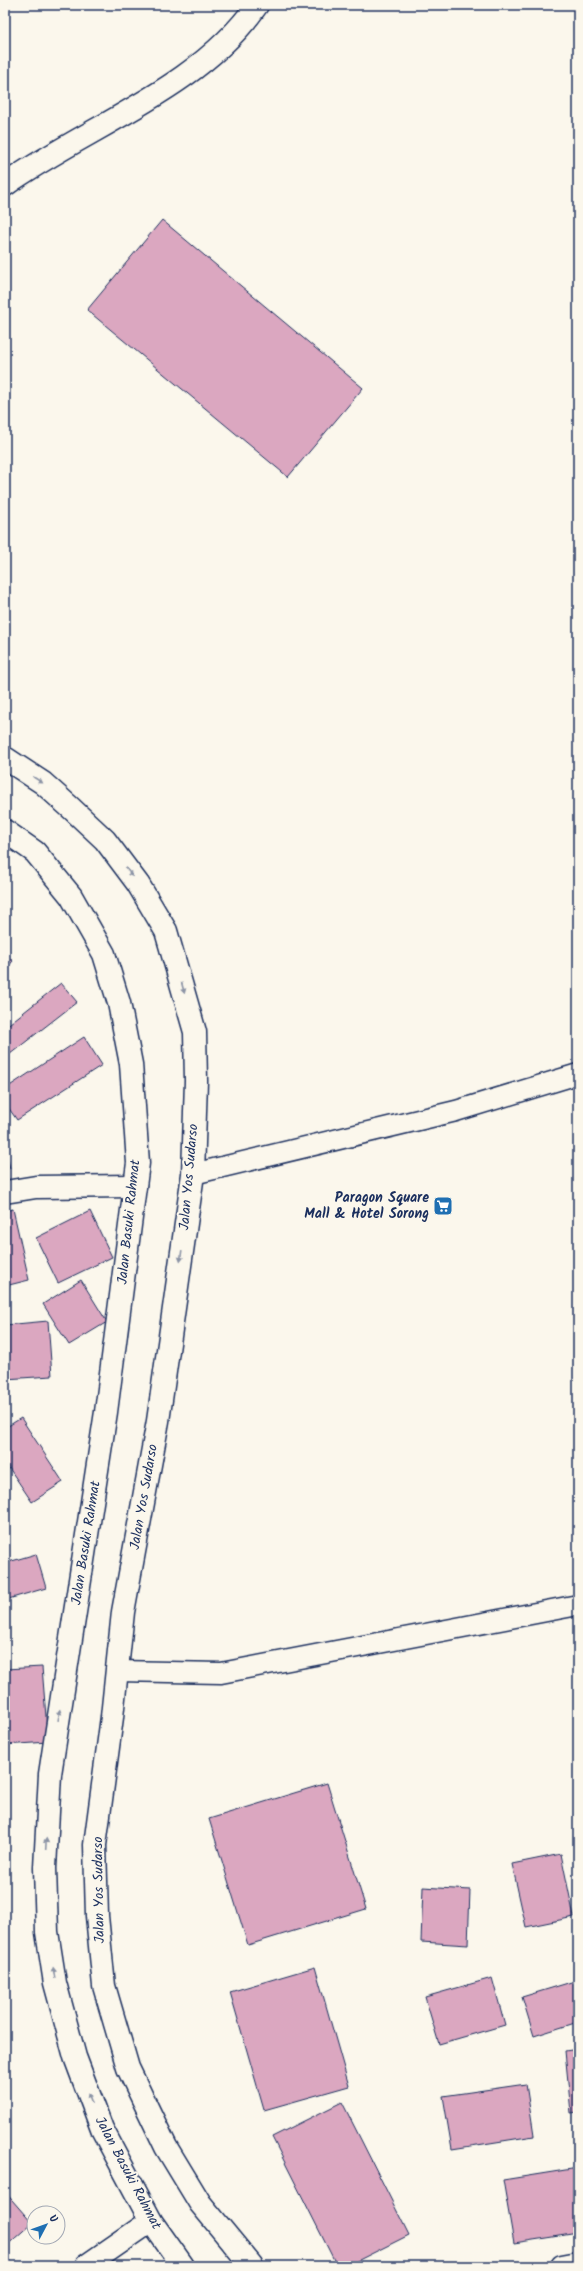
<svg xmlns="http://www.w3.org/2000/svg" width="583" height="2271" viewBox="0 0 583 2271" font-family="Kalam,sans-serif">
	<style>
		.building { fill: #dba7c0; stroke: #1b2f5e }
		.lines { fill: none; stroke-linecap: round; stroke-linejoin: round }
		.lane-casing { stroke: #1b2f5e; stroke-width: 23 }
		.street-casing { stroke: #1b2f5e; stroke-width: 25 }
		.highway-casing { stroke: #1b2f5e; stroke-width: 25 }
		.lane { stroke: #fbf7ec; stroke-width: 20 }
		.street { stroke: #fbf7ec; stroke-width: 22 }
		.highway { stroke: #fbf7ec; stroke-width: 22 }
		.oneway { fill: #8b93a5 }
		.labels { text-anchor: middle; dominant-baseline: central; stroke-width: 4; stroke-linejoin: round; paint-order: stroke }
		.street-label { font-size: 14px; fill: #1b2f5e; stroke: #fbf7ec }
		.poi-label { font-size: 14px; font-weight: bold; fill: #1b2f5e; stroke: #fbf7ec; text-anchor: end }
	</style>
	<rect width="100%" height="100%" fill="#fbf7ec"/>
	<filter id="ink" filterUnits="userSpaceOnUse"><feTurbulence type="fractalNoise" baseFrequency=".025" numOctaves="2"/><feDisplacementMap in="SourceGraphic" scale="8" xChannelSelector="R" yChannelSelector="G"/><feConvolveMatrix kernelMatrix="1 2 1 2 8 2 1 2 1" color-interpolation-filters="sRGB"/></filter>
	<g filter="url(#ink)">
		<path class="building" d="M 162,220 L 363,388 L 288,477 L 87,310 Z
			M 5,954 L 13,961 L 5,970 Z
			M 61,983 L 77,1002 L 5,1058 L 5,1027 Z
			M 84,1037 L 102,1065 L 17,1120 L 5,1103 L 5,1089 Z
			M 5,1149 L 10,1168 L 5,1169 Z
			M 13,1209 L 29,1280 L 5,1286 L 5,1211 Z
			M 90,1211 L 112,1257 L 58,1283 L 36,1238 Z
			M 81,1280 L 107,1322 L 69,1345 L 43,1304 Z
			M 48,1321 L 52,1376 L 5,1379 L 5,1325 Z
			M 21,1418 L 63,1482 L 32,1502 L 5,1462 L 5,1428 Z
			M 36,1554 L 46,1588 L 5,1600 L 5,1563 Z
			M 42,1667 L 48,1742 L 5,1745 L 5,1669 Z
			M 327,1783 L 366,1909 L 248,1945 L 209,1819 Z
			M 561,1854 L 574,1917 L 526,1927 L 512,1864 Z
			M 423,1887 L 470,1890 L 468,1945 L 421,1942 Z
			M 315,1967 L 349,2086 L 264,2110 L 230,1992 Z
			M 492,1978 L 505,2025 L 439,2044 L 425,1997 Z
			M 578,1980 L 578,2022 L 534,2036 L 522,1997 Z
			M 578,2049 L 578,2112 L 571,2113 L 565,2051 Z
			M 526,2084 L 534,2136 L 452,2149 L 443,2096 Z
			M 342,2102 L 409,2235 L 347,2266 L 337,2266 L 272,2137 Z
			M 578,2168 L 578,2233 L 514,2243 L 503,2180 Z
			M 5,2192 L 32,2223 L 5,2247 Z"/>
		<g class="lines">
			<g class="lane-casing">
				<path id="lane" d="M 193,1174 L 456,1111 L 578,1074
					M 117,1671 L 221,1673 L 578,1605"/>
			</g>
			<g class="street-casing">
				<path id="street" d="M 5,185 C 86,127 199,89 257,5
					M 5,1192 L 36,1187 L 135,1186
					M 86,2266 L 151,2221
					M 562,2266 L 578,2263"/>
			</g>
			<g class="highway-casing">
				<path id="highway" d="M 5,758 L 43,783 L 72,809 L 105,840 L 138,884 L 166,931 L 195,1032 L 196,1081 L 193,1174 L 158,1421 L 123,1612 L 112,1717 L 95,1845 L 97,1916 L 104,1986 L 128,2068 L 166,2147 L 200,2203 L 252,2266
					M 5,831 L 35,852 L 71,896 L 104,954 L 119,1003 L 131,1064 L 138,1163 L 106,1412 L 50,1774 L 45,1868 L 47,1932 L 55,1983 L 75,2057 L 102,2129 L 151,2221 L 183,2266"/>
			</g>
			<use href="#lane" class="lane"/>
			<use href="#street" class="street"/>
			<use href="#highway" class="highway"/>
		</g>
		<defs><path id="oneway-solid" d="M-6-.8H1V-3.2L6.5 0L1 3.2V.8H-6Z"/></defs>
		<g class="oneway">
			<use href="#oneway-solid" transform="translate(38 780) rotate(33)"/>
			<use href="#oneway-solid" transform="translate(129 872) rotate(53)"/>
			<use href="#oneway-solid" transform="translate(183 988) rotate(75)"/>
			<use href="#oneway-solid" transform="translate(181 1256) rotate(98)"/>
			<use href="#oneway-solid" transform="translate(59 1715) rotate(-81)"/>
			<use href="#oneway-solid" transform="translate(46 1844) rotate(-87)"/>
			<use href="#oneway-solid" transform="translate(54 1973) rotate(-99)"/>
			<use href="#oneway-solid" transform="translate(90 2098) rotate(-110)"/>
		</g>
	</g>
	<defs>
		<g id="supermarket-square" transform="scale(1)"><rect x="-9" y="-9" width="18" height="18" rx="4" fill="#1f6fb2" stroke="#fbf7ec"/><path d="M-6-5.5h2.5l.6 2H6L4.5 2H-2.5L-4.4-4H-6ZM-1.5 3.2a1.3 1.3 0 1 0 .1 0ZM3 3.2a1.3 1.3 0 1 0 .1 0Z" fill="#fff"/></g>
	</defs>
	<g fill-rule="evenodd">
		<use href="#supermarket-square" x="443" y="1206"/>
	</g>
	<g class="labels">
		<g class="street-label">
			<text transform="translate(189 1177) rotate(-85)">Jalan Yos Sudarso</text>
			<text transform="translate(129 1222) rotate(-84)">Jalan Basuki Rahmat</text>
			<text transform="translate(144 1497) rotate(-80)">Jalan Yos Sudarso</text>
			<text transform="translate(86 1543) rotate(-81)">Jalan Basuki Rahmat</text>
			<text transform="translate(99 1890) rotate(-91)">Jalan Yos Sudarso</text>
			<text transform="translate(128 2173) rotate(62)">Jalan Basuki Rahmat</text>
		</g>
		<g class="poi-label">
			<text x="429" y="1198">Paragon Square<tspan x="429" dy="16">Mall &amp; Hotel Sorong</tspan></text>
		</g>
	</g>
	<rect width="583" height="2271" fill="none" stroke="#fbf7ec" stroke-width="20"/>
	<rect x="10" y="10" width="563" height="2251" fill="none" stroke="#1b2f5e" stroke-width="1.5" filter="url(#ink)"/>
	<g transform="translate(46 2225) rotate(49)"><circle r="19" fill="#fbf7ec" stroke="#a1a7b3"/>
	<path d="M0-3L7 15L0 10L-7 15Z" fill="#1f6fb2"/>
	<text y="-6" font-size="11" font-weight="bold" text-anchor="middle" fill="#1b2f5e">U</text>
	</g>
</svg>
